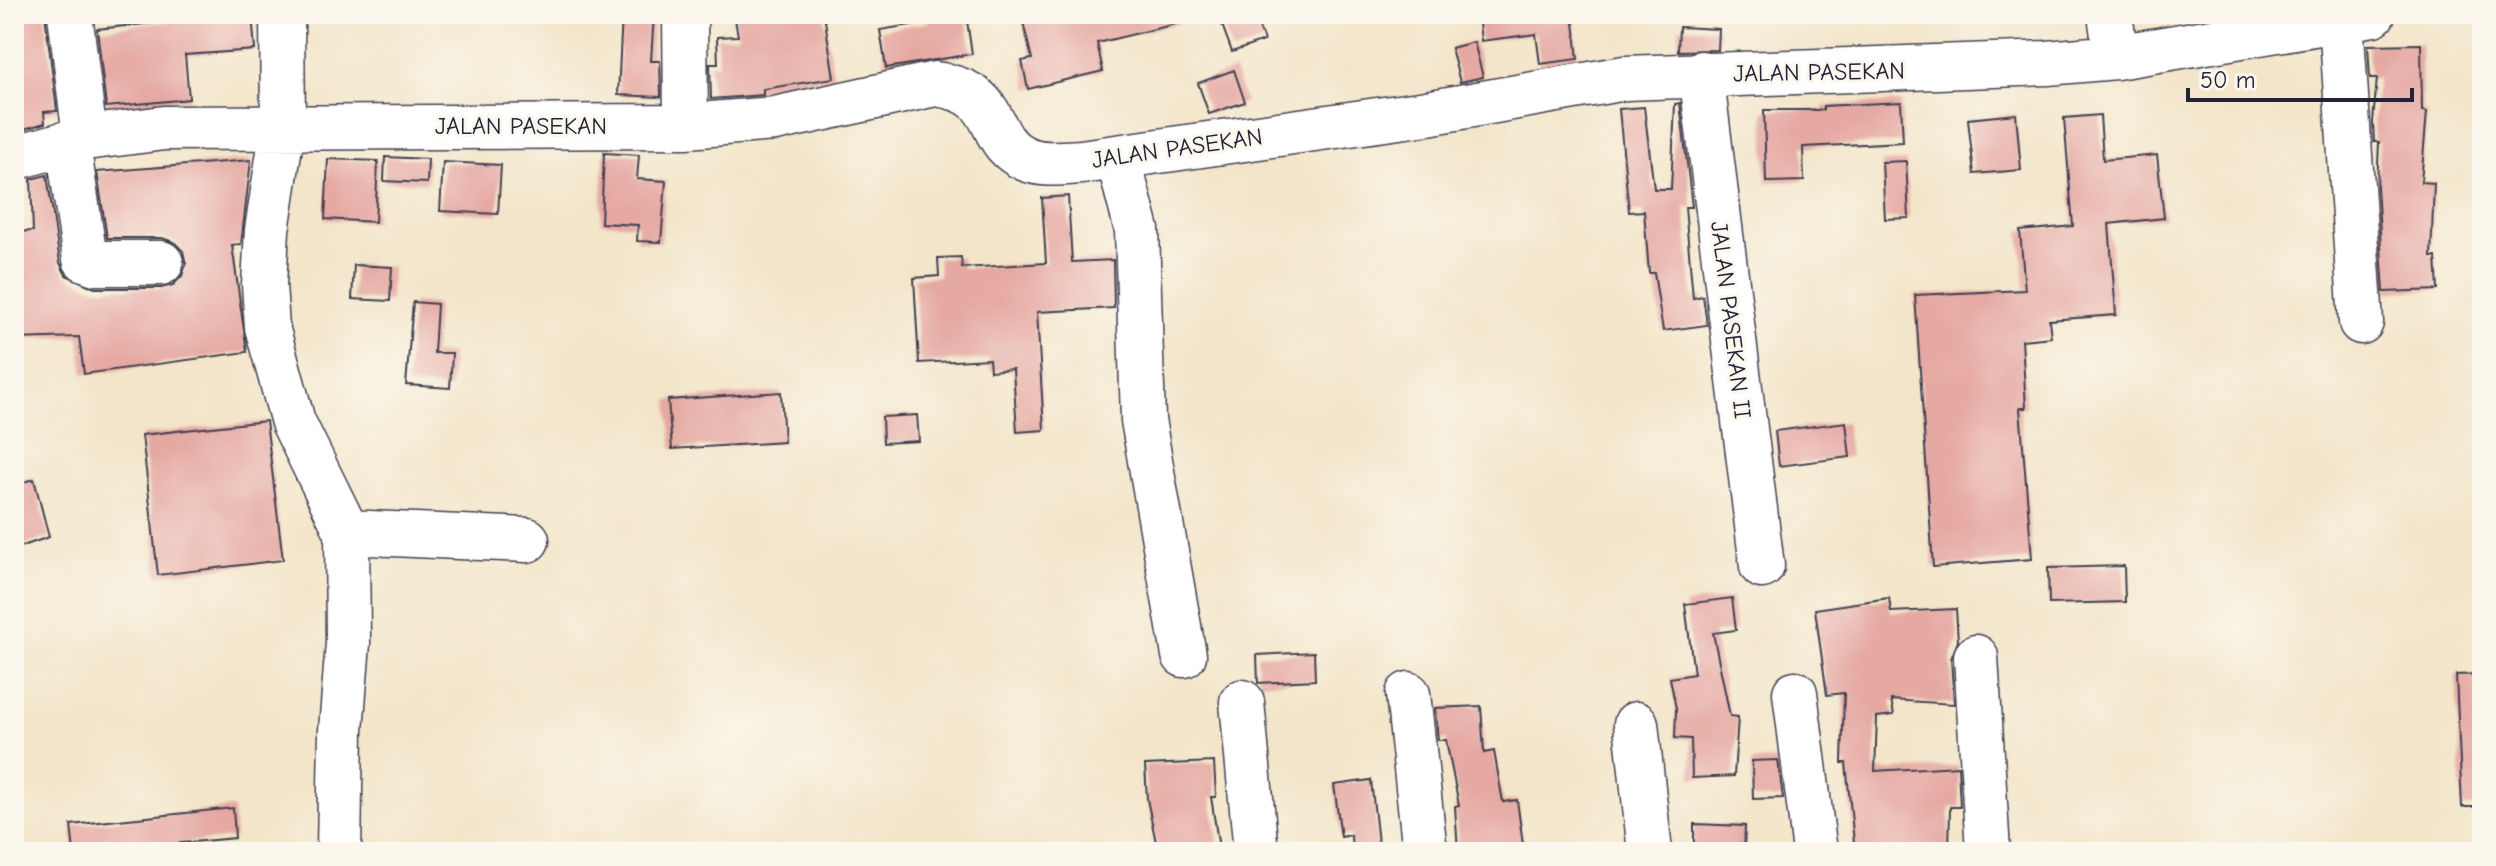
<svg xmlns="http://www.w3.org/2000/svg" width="2496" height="866" viewBox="0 0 2496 866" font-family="'Comic Neue',sans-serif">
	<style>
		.building { fill: #e5a8a2 }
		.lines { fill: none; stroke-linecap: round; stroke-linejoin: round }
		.minor-casing { stroke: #413f50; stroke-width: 47 }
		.minor { stroke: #fff; stroke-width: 44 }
		.labels { text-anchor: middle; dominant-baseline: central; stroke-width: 6; stroke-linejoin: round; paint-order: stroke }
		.street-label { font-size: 24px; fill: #22223b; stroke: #fbf7ec }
	</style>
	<rect width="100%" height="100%" fill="#fbf7ec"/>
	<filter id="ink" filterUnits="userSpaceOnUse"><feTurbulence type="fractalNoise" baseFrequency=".0125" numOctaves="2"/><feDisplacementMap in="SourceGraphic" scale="16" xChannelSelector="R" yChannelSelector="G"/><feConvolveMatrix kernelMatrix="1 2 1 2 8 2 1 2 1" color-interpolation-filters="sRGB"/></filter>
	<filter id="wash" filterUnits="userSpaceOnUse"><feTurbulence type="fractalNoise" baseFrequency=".006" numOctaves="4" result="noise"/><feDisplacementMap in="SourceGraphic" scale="32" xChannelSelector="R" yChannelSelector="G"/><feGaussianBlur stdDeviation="1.8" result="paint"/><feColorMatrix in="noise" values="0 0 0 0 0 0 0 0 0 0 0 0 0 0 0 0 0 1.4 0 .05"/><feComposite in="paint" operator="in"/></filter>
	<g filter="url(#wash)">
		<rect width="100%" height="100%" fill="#f3e5c9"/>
		<g id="blocks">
			<path class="building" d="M 45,14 L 57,111 L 44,112 L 45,123 L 14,132 L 14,18 Z
				M 172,14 L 252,14 L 255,50 L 185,55 L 189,99 L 106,107 L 97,29 L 172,21 Z
				M 622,14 L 654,14 L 651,61 L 660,61 L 661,97 L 618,95 Z
				M 734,14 L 824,14 L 834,78 L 763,89 L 763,95 L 711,99 L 710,64 L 718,64 L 717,37 L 738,36 Z
				M 927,14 L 966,14 L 972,54 L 886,68 L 880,30 L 929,22 Z
				M 1021,14 L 1179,14 L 1180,23 L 1097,43 L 1103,71 L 1028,89 L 1022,61 L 1032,59 Z
				M 1218,14 L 1254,14 L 1264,41 L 1232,52 Z
				M 1478,14 L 1573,14 L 1578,59 L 1540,64 L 1536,34 L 1481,41 Z
				M 1679,27 L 1719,29 L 1718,50 L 1678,51 Z
				M 1474,42 L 1483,77 L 1460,82 L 1451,48 Z
				M 2421,44 L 2422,111 L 2427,112 L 2421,182 L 2434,183 L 2431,257 L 2436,257 L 2438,290 L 2384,292 L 2377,187 L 2379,142 L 2374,142 L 2373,122 L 2377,78 L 2370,78 L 2368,45 Z
				M 1234,70 L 1245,102 L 1209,114 L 1198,83 Z
				M 1901,102 L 1903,142 L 1803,147 L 1804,181 L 1766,182 L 1764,110 L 1823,110 L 1823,106 Z
				M 1680,103 L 1692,207 L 1685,207 L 1693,298 L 1703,296 L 1707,325 L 1663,331 L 1654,273 L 1649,273 L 1644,211 L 1629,212 L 1619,109 L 1644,107 L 1654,189 L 1671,189 L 1675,104 Z
				M 2016,114 L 2021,170 L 1974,174 L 1968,119 Z
				M 2100,115 L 2103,160 L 2157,155 L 2164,218 L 2109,224 L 2116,315 L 2049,320 L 2051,337 L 2022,340 L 2026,408 L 2020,408 L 2032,559 L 1933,567 L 1915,295 L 2025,290 L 2020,231 L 2073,226 L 2064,118 Z
				M 604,153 L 639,155 L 637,179 L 666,181 L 661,242 L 637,241 L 638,225 L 601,223 Z
				M 385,157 L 428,159 L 427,183 L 384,181 Z
				M 328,159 L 378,161 L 375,222 L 325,219 Z
				M 251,160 L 241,244 L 232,245 L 247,352 L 84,374 L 79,337 L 14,339 L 14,232 L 33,231 L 31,179 L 47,175 L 60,263 L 66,275 L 95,288 L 161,288 L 173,285 L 182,276 L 186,264 L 183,251 L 174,242 L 162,238 L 107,238 L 97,172 Z
				M 1906,161 L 1909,218 L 1885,219 L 1882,162 Z
				M 443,162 L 501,165 L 498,214 L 440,211 Z
				M 1068,196 L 1072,262 L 1113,260 L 1114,308 L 1037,312 L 1044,430 L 1017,432 L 1013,369 L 990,371 L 989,359 L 919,363 L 914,278 L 939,276 L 938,258 L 961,257 L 962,268 L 1046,263 L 1042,198 Z
				M 354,265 L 392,267 L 390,301 L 352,299 Z
				M 413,302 L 437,304 L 434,353 L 452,353 L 450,388 L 406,385 Z
				M 781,392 L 784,442 L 672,449 L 668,400 Z
				M 917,415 L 919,441 L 883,443 L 882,417 Z
				M 266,421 L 283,560 L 158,575 L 142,435 Z
				M 1846,422 L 1850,457 L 1779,466 L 1775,431 Z
				M 34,479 L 49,537 L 14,549 L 14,485 Z
				M 2124,566 L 2125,602 L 2049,604 L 2048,568 Z
				M 1732,598 L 1736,630 L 1713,633 L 1730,716 L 1738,717 L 1734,776 L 1692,778 L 1691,739 L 1675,738 L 1676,709 L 1670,678 L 1694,674 L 1685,604 Z
				M 1889,598 L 1891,612 L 1956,609 L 1958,641 L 1951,659 L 1954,704 L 1891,700 L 1894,715 L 1877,717 L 1875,771 L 1958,766 L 1960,807 L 1950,807 L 1949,852 L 1855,852 L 1846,763 L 1842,763 L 1844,693 L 1827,695 L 1815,609 Z
				M 1314,652 L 1315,680 L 1258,683 L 1257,655 Z
				M 2482,674 L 2482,807 L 2462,807 L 2456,675 Z
				M 1481,706 L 1484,753 L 1494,751 L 1503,802 L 1517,800 L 1524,852 L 1458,852 L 1455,806 L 1459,805 L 1446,740 L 1438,740 L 1435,708 Z
				M 1778,760 L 1783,798 L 1753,799 L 1752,761 Z
				M 1214,762 L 1216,797 L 1211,797 L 1219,848 L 1158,852 L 1147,799 L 1145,765 Z
				M 1371,780 L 1379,852 L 1352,852 L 1351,835 L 1341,837 L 1334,785 Z
				M 233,808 L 235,838 L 160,845 L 161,852 L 74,852 L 71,825 Z
				M 1694,824 L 1745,826 L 1744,850 L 1694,848 Z"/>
		</g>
	</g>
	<g filter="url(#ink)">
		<use href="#blocks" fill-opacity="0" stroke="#413f50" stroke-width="2"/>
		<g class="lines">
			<g class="minor-casing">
				<path id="minor" d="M 70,14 L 85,138
					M 282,14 L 283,126 L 267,230 L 264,285 L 267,327 L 293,422 L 347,532 L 348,643 L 341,730 L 339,852
					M 685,14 L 686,126
					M 2110,14 L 2116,57
					M 2341,20 L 2361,322
					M 1701,73 L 1762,566
					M 68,144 L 85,259 L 96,263 L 161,263
					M 14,158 L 85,138 L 164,128 L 686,126 L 775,119 L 935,84 C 1007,93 981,140 1026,159 C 1042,166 1064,163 1081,162 L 1427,113 L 1625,78 L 2047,63 L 2116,57 L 2373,14
					M 1118,158 L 1137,230 L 1143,420 L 1184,655
					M 347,532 L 527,540
					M 1976,657 L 1988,852
					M 1795,693 L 1815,852
					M 1408,694 L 1425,852
					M 1242,702 L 1256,852
					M 1636,724 L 1650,852"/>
			</g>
			<use href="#minor" class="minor"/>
		</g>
	</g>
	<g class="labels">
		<g class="street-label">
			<text transform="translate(1819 72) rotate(-1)">JALAN PASEKAN</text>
			<text x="521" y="126">JALAN PASEKAN</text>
			<text transform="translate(1177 148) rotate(-8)">JALAN PASEKAN</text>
			<text transform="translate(1731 320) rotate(83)">JALAN PASEKAN II</text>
		</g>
	</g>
	<rect width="2496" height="866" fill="none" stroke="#fbf7ec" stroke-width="48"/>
	<path d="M2188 88v12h224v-12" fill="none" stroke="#22223b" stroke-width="4"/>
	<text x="2200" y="88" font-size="24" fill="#22223b" stroke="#fbf7ec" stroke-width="6" paint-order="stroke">50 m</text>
</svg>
